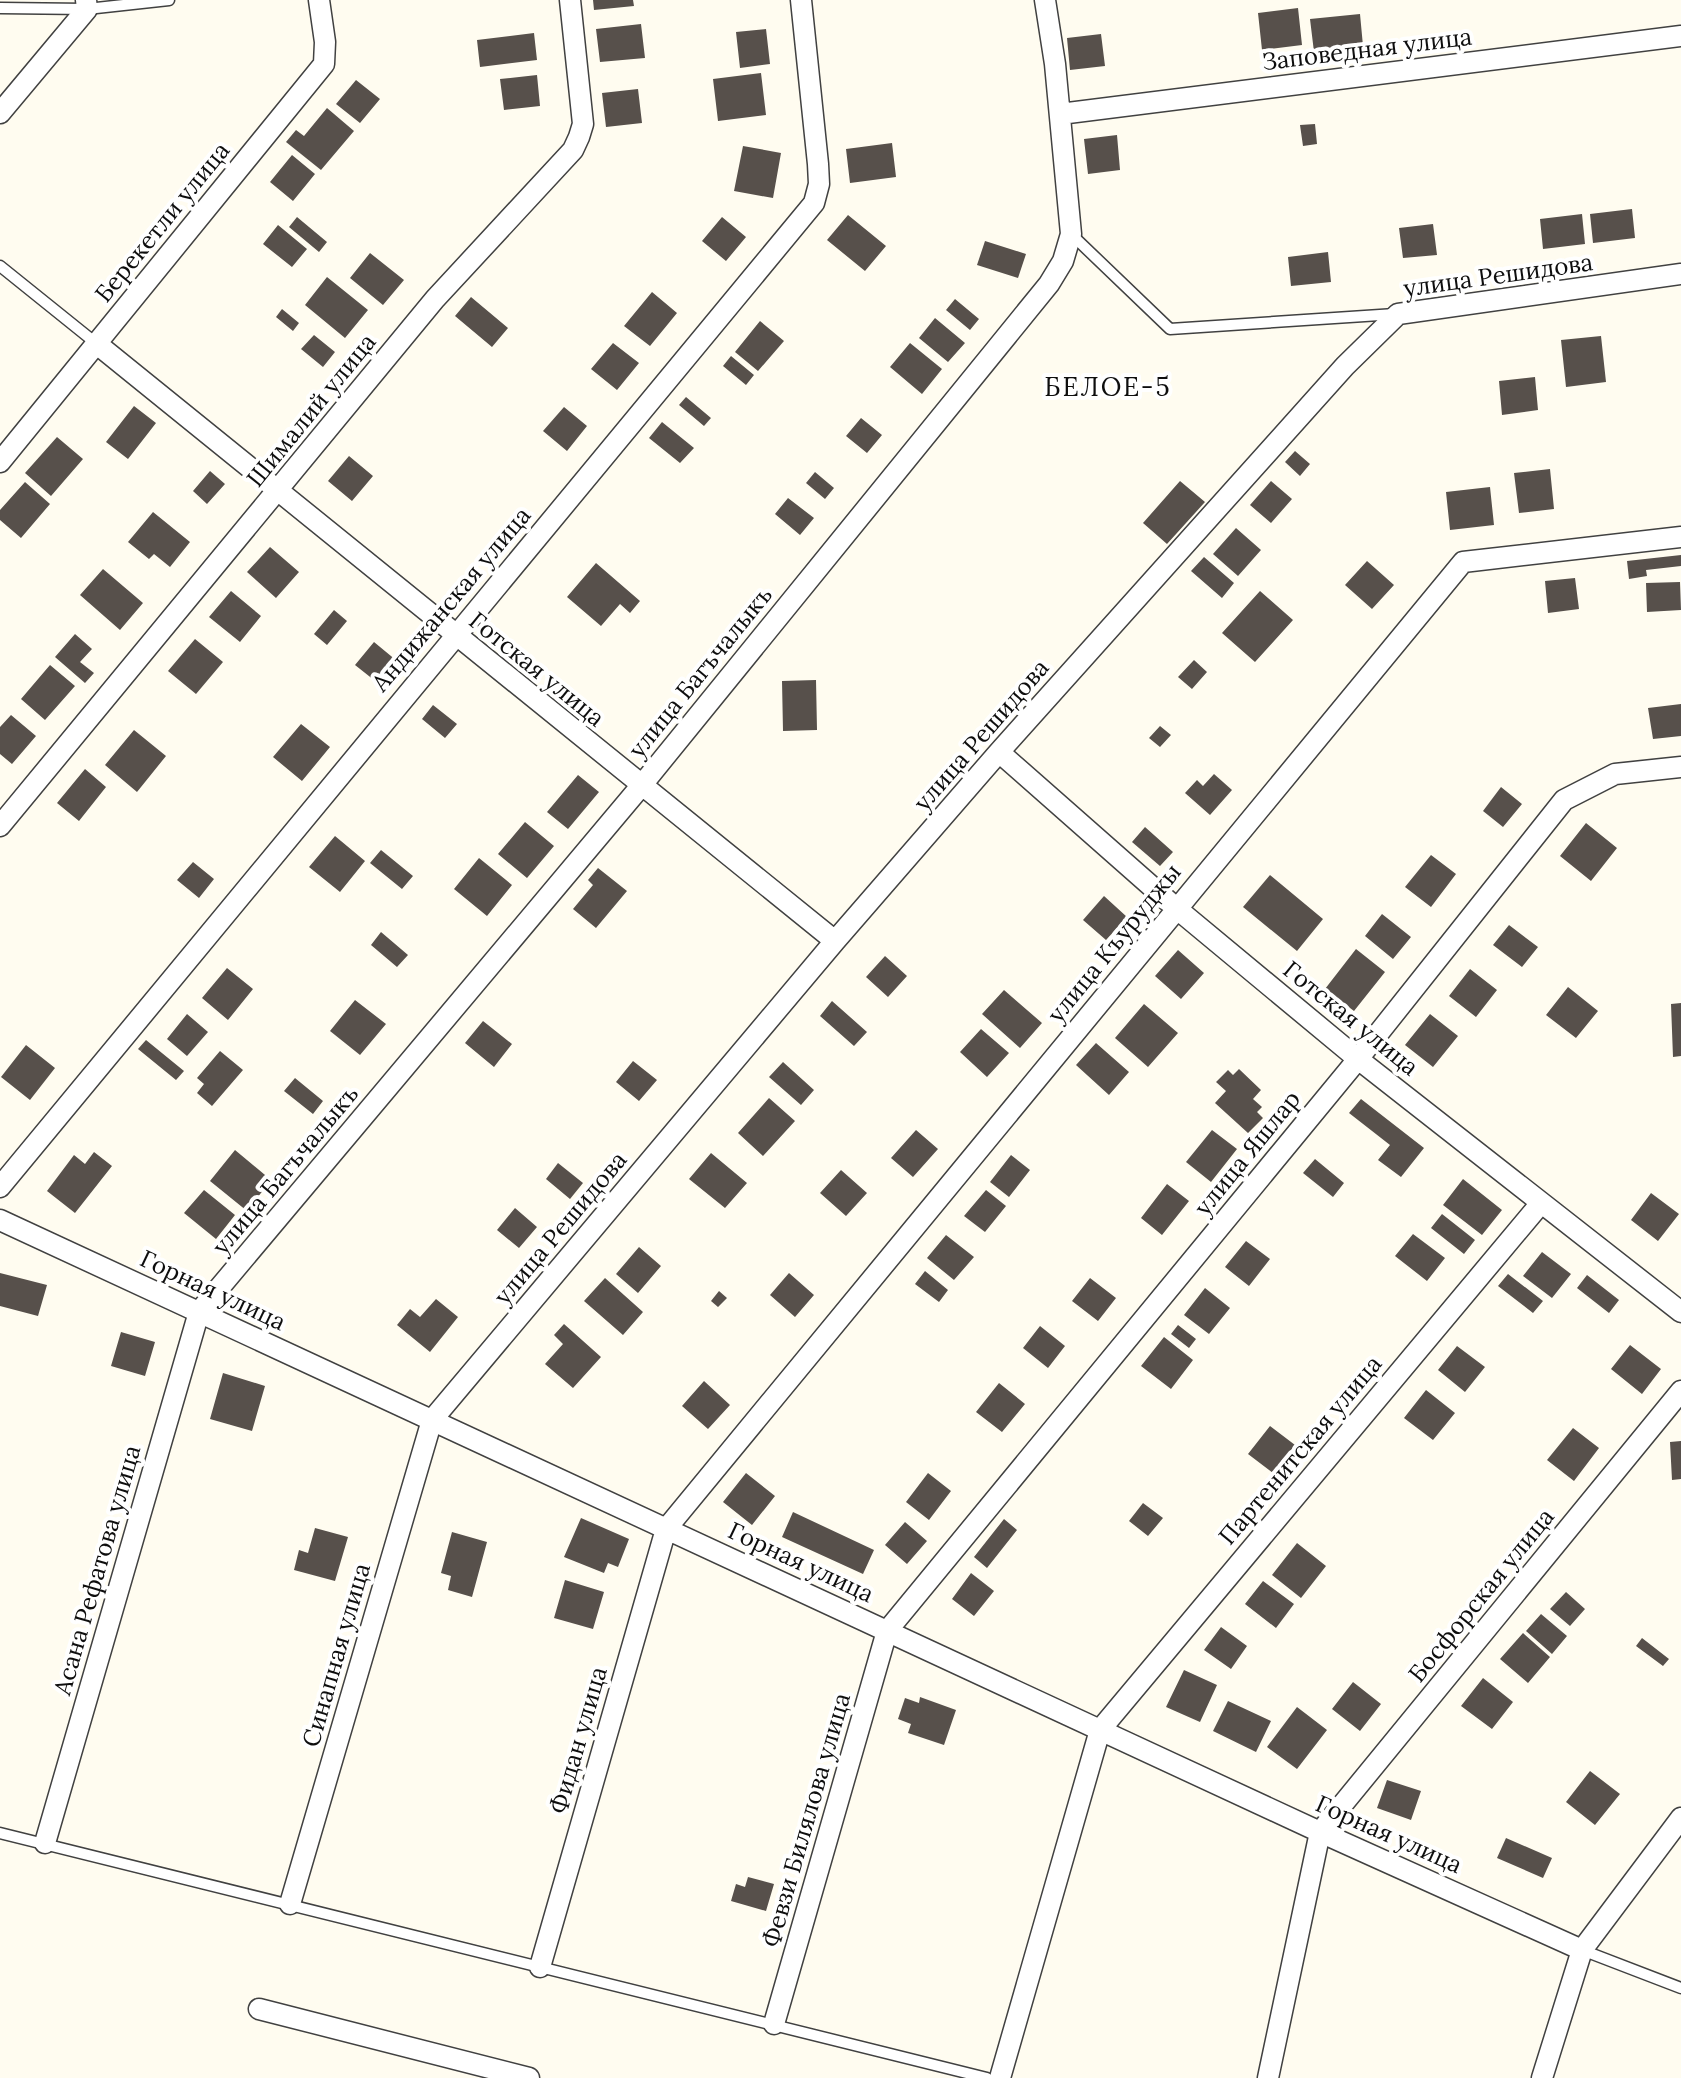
<svg xmlns="http://www.w3.org/2000/svg" width="1681" height="2078" viewBox="0 0 1681 2078" font-family="Lora,serif">
	<style>
		.building { fill: #57504b }
		.lines { fill: none; stroke-linecap: round; stroke-linejoin: round }
		.service-casing { stroke: #414141; stroke-width: 13 }
		.minor-casing { stroke: #414141; stroke-width: 23 }
		.service { stroke: #fff; stroke-width: 10 }
		.minor { stroke: #fff; stroke-width: 20 }
		.labels { text-anchor: middle; dominant-baseline: central; stroke-width: 8; stroke-linejoin: round; paint-order: stroke }
		.street-label { font-size: 24px; fill: #0e0e0e; stroke: #fff }
		.neighbourhood-label { font-size: 26px; letter-spacing: 2px; fill: #0e0e0e; stroke: #fff }
	</style>
	<rect width="100%" height="100%" fill="#fffcf0"/>
	<path class="building" d="M 593,0 L 633,0 L 634,6 L 594,10 Z
		M 1298,8 L 1302,45 L 1262,50 L 1258,13 Z
		M 1360,14 L 1363,46 L 1314,52 L 1310,19 Z
		M 641,24 L 645,58 L 600,62 L 596,29 Z
		M 766,29 L 770,64 L 740,68 L 736,32 Z
		M 534,33 L 537,60 L 480,67 L 477,40 Z
		M 1101,34 L 1105,66 L 1070,70 L 1067,38 Z
		M 761,73 L 766,115 L 718,121 L 713,79 Z
		M 537,75 L 540,106 L 504,110 L 500,79 Z
		M 356,80 L 380,99 L 360,123 L 336,104 Z
		M 638,89 L 642,123 L 606,127 L 602,93 Z
		M 327,108 L 354,131 L 321,170 L 286,142 L 296,130 L 304,136 Z
		M 1315,124 L 1317,144 L 1303,146 L 1300,125 Z
		M 1117,135 L 1120,170 L 1088,174 L 1084,139 Z
		M 892,143 L 896,177 L 850,183 L 846,149 Z
		M 743,146 L 781,153 L 773,198 L 734,191 Z
		M 292,155 L 315,174 L 293,201 L 270,182 Z
		M 1632,209 L 1635,238 L 1593,243 L 1590,214 Z
		M 1582,214 L 1585,244 L 1543,249 L 1540,219 Z
		M 848,215 L 886,246 L 865,271 L 827,240 Z
		M 297,217 L 327,242 L 319,252 L 289,227 Z
		M 722,217 L 746,237 L 726,261 L 702,241 Z
		M 1433,224 L 1437,255 L 1403,258 L 1399,228 Z
		M 278,225 L 307,249 L 292,267 L 263,244 Z
		M 985,241 L 1026,254 L 1018,278 L 977,265 Z
		M 1328,252 L 1331,282 L 1291,286 L 1288,257 Z
		M 370,253 L 404,280 L 383,305 L 350,278 Z
		M 327,277 L 368,310 L 345,338 L 305,305 Z
		M 652,292 L 677,313 L 650,346 L 624,326 Z
		M 471,297 L 508,328 L 492,347 L 455,316 Z
		M 955,299 L 979,319 L 970,330 L 946,310 Z
		M 282,309 L 299,323 L 293,331 L 276,317 Z
		M 935,318 L 965,343 L 948,362 L 919,338 Z
		M 760,321 L 784,341 L 758,371 L 735,352 Z
		M 314,335 L 335,352 L 323,367 L 301,349 Z
		M 1601,336 L 1606,382 L 1566,387 L 1561,340 Z
		M 613,343 L 639,363 L 617,390 L 591,369 Z
		M 910,343 L 942,369 L 922,394 L 890,367 Z
		M 731,356 L 754,375 L 746,385 L 723,366 Z
		M 1535,377 L 1538,410 L 1502,415 L 1499,381 Z
		M 686,397 L 711,418 L 704,426 L 679,405 Z
		M 134,406 L 156,423 L 128,459 L 106,442 Z
		M 564,407 L 587,426 L 567,451 L 543,431 Z
		M 861,418 L 882,435 L 867,453 L 846,436 Z
		M 662,422 L 694,448 L 680,463 L 649,438 Z
		M 57,437 L 83,459 L 51,496 L 25,473 Z
		M 1295,451 L 1310,464 L 1300,476 L 1285,462 Z
		M 349,456 L 373,476 L 352,501 L 328,481 Z
		M 1550,469 L 1554,509 L 1519,513 L 1514,473 Z
		M 210,471 L 225,484 L 207,504 L 193,491 Z
		M 815,472 L 834,488 L 825,499 L 806,483 Z
		M 1180,481 L 1205,502 L 1167,544 L 1143,523 Z
		M 1271,481 L 1292,499 L 1271,523 L 1250,505 Z
		M 25,482 L 50,504 L 21,538 L 0,520 L 0,510 Z
		M 1490,487 L 1494,525 L 1450,530 L 1446,492 Z
		M 788,498 L 814,518 L 800,535 L 775,514 Z
		M 153,512 L 190,542 L 170,567 L 154,554 L 149,559 L 128,542 Z
		M 1236,528 L 1261,550 L 1238,576 L 1213,554 Z
		M 270,547 L 299,572 L 276,598 L 247,572 Z
		M 1681,555 L 1681,566 L 1646,570 L 1647,576 L 1629,579 L 1627,561 Z
		M 1204,557 L 1234,583 L 1222,598 L 1191,571 Z
		M 1367,561 L 1394,585 L 1372,609 L 1345,585 Z
		M 596,563 L 640,601 L 630,613 L 620,604 L 601,626 L 567,597 Z
		M 103,569 L 143,603 L 120,630 L 80,595 Z
		M 1575,578 L 1579,609 L 1548,613 L 1545,581 Z
		M 1680,582 L 1681,610 L 1647,612 L 1646,583 Z
		M 231,591 L 261,616 L 240,642 L 209,617 Z
		M 1260,591 L 1293,620 L 1255,662 L 1222,633 Z
		M 334,610 L 347,621 L 327,645 L 314,634 Z
		M 75,634 L 92,649 L 80,662 L 94,673 L 85,683 L 55,657 Z
		M 195,639 L 223,662 L 196,694 L 168,671 Z
		M 374,642 L 397,661 L 379,684 L 355,665 Z
		M 1194,660 L 1207,672 L 1192,689 L 1178,677 Z
		M 50,665 L 75,686 L 45,720 L 21,699 Z
		M 816,680 L 817,730 L 783,731 L 782,681 Z
		M 1681,704 L 1681,736 L 1653,739 L 1648,708 Z
		M 433,705 L 457,724 L 445,738 L 422,719 Z
		M 11,715 L 36,736 L 12,764 L 0,754 L 0,727 Z
		M 301,724 L 330,747 L 302,781 L 273,757 Z
		M 1160,726 L 1171,735 L 1160,747 L 1149,738 Z
		M 134,730 L 166,756 L 137,792 L 105,765 Z
		M 85,769 L 106,787 L 79,821 L 57,803 Z
		M 1214,774 L 1232,790 L 1210,815 L 1185,793 L 1197,780 L 1203,786 Z
		M 578,775 L 599,792 L 568,829 L 547,812 Z
		M 1501,787 L 1522,804 L 1503,827 L 1483,811 Z
		M 525,822 L 554,846 L 527,878 L 498,854 Z
		M 1586,823 L 1617,848 L 1591,881 L 1560,856 Z
		M 1145,827 L 1173,852 L 1160,866 L 1132,842 Z
		M 335,836 L 365,861 L 340,892 L 309,867 Z
		M 381,850 L 413,876 L 402,889 L 370,863 Z
		M 1431,855 L 1456,874 L 1431,907 L 1405,887 Z
		M 479,858 L 512,885 L 487,916 L 454,889 Z
		M 193,862 L 214,879 L 199,898 L 177,880 Z
		M 598,868 L 627,891 L 596,928 L 573,909 L 593,885 L 588,880 Z
		M 1270,875 L 1323,919 L 1297,951 L 1243,907 Z
		M 1104,896 L 1127,917 L 1106,940 L 1083,920 Z
		M 1382,914 L 1411,937 L 1393,959 L 1365,936 Z
		M 1509,925 L 1538,947 L 1522,967 L 1493,945 Z
		M 381,932 L 408,955 L 397,967 L 371,945 Z
		M 1356,949 L 1385,972 L 1354,1011 L 1325,989 Z
		M 1178,950 L 1204,973 L 1181,999 L 1155,976 Z
		M 885,956 L 907,976 L 888,997 L 866,977 Z
		M 227,968 L 253,989 L 228,1020 L 202,998 Z
		M 1470,969 L 1497,990 L 1476,1017 L 1449,996 Z
		M 1568,987 L 1598,1011 L 1576,1038 L 1546,1015 Z
		M 1004,990 L 1042,1023 L 1020,1048 L 982,1014 Z
		M 355,1000 L 386,1024 L 360,1055 L 330,1031 Z
		M 832,1001 L 867,1032 L 854,1046 L 820,1016 Z
		M 1681,1003 L 1681,1056 L 1673,1057 L 1671,1004 Z
		M 1144,1004 L 1178,1033 L 1148,1067 L 1115,1038 Z
		M 187,1014 L 208,1032 L 187,1056 L 167,1039 Z
		M 1430,1014 L 1458,1036 L 1433,1067 L 1405,1045 Z
		M 483,1021 L 512,1044 L 494,1067 L 465,1043 Z
		M 981,1029 L 1009,1053 L 987,1077 L 960,1052 Z
		M 146,1040 L 184,1071 L 176,1080 L 138,1049 Z
		M 1096,1043 L 1129,1072 L 1109,1095 L 1076,1065 Z
		M 26,1045 L 55,1068 L 30,1100 L 1,1077 Z
		M 220,1051 L 243,1070 L 212,1106 L 197,1093 L 204,1084 L 197,1078 Z
		M 633,1061 L 657,1080 L 639,1101 L 616,1082 Z
		M 783,1062 L 814,1090 L 801,1105 L 769,1077 Z
		M 1239,1069 L 1261,1090 L 1253,1099 L 1262,1107 L 1257,1112 L 1263,1118 L 1248,1133 L 1215,1103 L 1226,1091 L 1216,1082 L 1228,1070 L 1233,1075 Z
		M 295,1078 L 323,1101 L 313,1114 L 284,1091 Z
		M 769,1098 L 795,1121 L 763,1156 L 738,1133 Z
		M 1361,1099 L 1424,1148 L 1401,1177 L 1378,1160 L 1390,1145 L 1349,1113 Z
		M 916,1130 L 938,1149 L 913,1177 L 891,1158 Z
		M 1212,1130 L 1237,1149 L 1211,1182 L 1186,1162 Z
		M 235,1150 L 271,1180 L 247,1211 L 210,1181 Z
		M 94,1152 L 112,1166 L 75,1213 L 47,1191 L 74,1155 L 85,1164 Z
		M 711,1153 L 747,1183 L 725,1208 L 689,1179 Z
		M 1011,1155 L 1030,1170 L 1009,1197 L 990,1182 Z
		M 1315,1159 L 1344,1183 L 1333,1197 L 1303,1173 Z
		M 558,1163 L 583,1183 L 570,1199 L 546,1179 Z
		M 841,1170 L 867,1193 L 846,1216 L 820,1193 Z
		M 1463,1179 L 1502,1210 L 1482,1235 L 1443,1205 Z
		M 1167,1184 L 1189,1201 L 1162,1235 L 1141,1218 Z
		M 204,1190 L 235,1215 L 216,1239 L 184,1213 Z
		M 986,1190 L 1006,1206 L 985,1232 L 964,1216 Z
		M 1651,1193 L 1679,1214 L 1658,1241 L 1631,1220 Z
		M 515,1208 L 537,1227 L 519,1248 L 497,1230 Z
		M 1442,1214 L 1475,1240 L 1464,1254 L 1431,1228 Z
		M 1413,1234 L 1445,1258 L 1427,1281 L 1395,1256 Z
		M 946,1235 L 974,1257 L 954,1280 L 927,1258 Z
		M 1246,1241 L 1270,1259 L 1249,1286 L 1225,1267 Z
		M 639,1247 L 661,1266 L 638,1293 L 616,1274 Z
		M 1542,1252 L 1571,1274 L 1552,1298 L 1523,1276 Z
		M 925,1271 L 948,1290 L 939,1302 L 915,1284 Z
		M 0,1273 L 47,1285 L 38,1316 L 0,1306 Z
		M 789,1273 L 814,1295 L 795,1317 L 770,1295 Z
		M 1508,1274 L 1543,1301 L 1533,1313 L 1498,1286 Z
		M 1587,1275 L 1619,1300 L 1609,1313 L 1577,1288 Z
		M 605,1278 L 643,1312 L 623,1335 L 584,1301 Z
		M 1090,1278 L 1116,1298 L 1098,1321 L 1072,1301 Z
		M 1205,1288 L 1230,1308 L 1209,1334 L 1184,1315 Z
		M 719,1291 L 727,1298 L 718,1307 L 711,1301 Z
		M 436,1299 L 458,1317 L 430,1352 L 397,1325 L 410,1309 L 420,1317 Z
		M 564,1324 L 601,1357 L 573,1388 L 545,1364 L 563,1344 L 554,1335 Z
		M 1178,1325 L 1196,1339 L 1189,1348 L 1171,1334 Z
		M 1040,1326 L 1065,1346 L 1048,1368 L 1023,1348 Z
		M 121,1332 L 155,1342 L 145,1376 L 111,1366 Z
		M 1164,1337 L 1193,1360 L 1171,1389 L 1141,1366 Z
		M 1630,1345 L 1661,1369 L 1642,1394 L 1611,1369 Z
		M 1457,1346 L 1485,1367 L 1465,1392 L 1438,1370 Z
		M 223,1373 L 265,1386 L 252,1431 L 210,1419 Z
		M 704,1381 L 730,1405 L 708,1429 L 682,1406 Z
		M 999,1383 L 1025,1404 L 1002,1432 L 976,1412 Z
		M 1426,1390 L 1455,1413 L 1433,1440 L 1404,1418 Z
		M 1270,1426 L 1295,1445 L 1273,1473 L 1248,1454 Z
		M 1573,1428 L 1599,1448 L 1574,1481 L 1547,1460 Z
		M 1681,1441 L 1681,1479 L 1672,1480 L 1670,1442 Z
		M 746,1473 L 775,1496 L 752,1525 L 723,1502 Z
		M 928,1473 L 951,1491 L 929,1520 L 906,1502 Z
		M 1143,1503 L 1163,1518 L 1148,1536 L 1129,1521 Z
		M 793,1512 L 874,1550 L 863,1574 L 782,1537 Z
		M 581,1518 L 629,1539 L 618,1567 L 608,1563 L 604,1573 L 564,1557 Z
		M 1004,1519 L 1017,1530 L 987,1568 L 974,1557 Z
		M 905,1522 L 927,1541 L 907,1564 L 885,1545 Z
		M 315,1528 L 348,1537 L 335,1581 L 294,1570 L 299,1550 L 308,1553 Z
		M 452,1532 L 487,1542 L 472,1597 L 448,1590 L 451,1576 L 441,1573 Z
		M 1297,1543 L 1326,1566 L 1301,1598 L 1272,1575 Z
		M 971,1573 L 994,1591 L 974,1616 L 952,1599 Z
		M 565,1580 L 604,1592 L 593,1629 L 554,1618 Z
		M 1263,1581 L 1294,1604 L 1276,1628 L 1245,1604 Z
		M 1566,1592 L 1585,1609 L 1570,1626 L 1550,1609 Z
		M 1541,1614 L 1567,1636 L 1552,1654 L 1526,1631 Z
		M 1221,1627 L 1247,1646 L 1231,1669 L 1204,1650 Z
		M 1523,1633 L 1550,1657 L 1528,1683 L 1500,1659 Z
		M 1642,1638 L 1669,1659 L 1663,1666 L 1636,1646 Z
		M 1184,1670 L 1217,1685 L 1200,1722 L 1166,1707 Z
		M 1483,1678 L 1513,1702 L 1492,1729 L 1461,1706 Z
		M 1353,1682 L 1381,1704 L 1360,1731 L 1332,1709 Z
		M 920,1697 L 956,1710 L 944,1745 L 908,1733 L 911,1724 L 898,1719 L 905,1698 L 919,1703 Z
		M 1228,1701 L 1271,1721 L 1256,1752 L 1213,1731 Z
		M 1297,1707 L 1327,1730 L 1297,1769 L 1267,1747 Z
		M 1590,1771 L 1620,1794 L 1595,1825 L 1566,1802 Z
		M 1387,1780 L 1421,1791 L 1411,1820 L 1377,1808 Z
		M 1506,1838 L 1552,1858 L 1543,1878 L 1497,1858 Z
		M 748,1877 L 774,1884 L 766,1911 L 731,1901 L 736,1884 L 745,1887 Z"/>
	<g class="lines">
		<g class="service-casing">
			<path id="service" d="M 0,8 L 87,9 L 169,0
				M 1071,234 L 1170,329 L 1395,314
				M 0,266 L 97,344
				M 0,1833 L 987,2078
				M 1582,1950 L 1681,1988"/>
		</g>
		<g class="minor-casing">
			<path id="minor" d="M 0,113 L 87,9 L 86,0
				M 1060,114 L 1681,36
				M 97,344 L 835,941
				M 0,462 L 324,64 L 325,42 L 319,0
				M 999,752 L 1176,908 L 1358,1059 L 1681,1312
				M 0,826 L 435,299 L 573,150 L 579,137 L 583,124 L 570,0
				M 0,1187 L 814,203 L 819,184 L 818,164 L 801,0
				M 0,1220 L 1320,1832 L 1582,1950
				M 45,1843 L 199,1312 L 641,786 L 1049,284 L 1063,261 L 1071,234 L 1055,64 L 1045,0
				M 290,1904 L 432,1420 L 835,941 L 999,752 L 1345,366 L 1398,314 L 1681,274
				M 540,1967 L 666,1529 L 1463,562 L 1681,537
				M 259,2009 L 529,2078
				M 774,2024 L 887,1631 L 1358,1059 L 1564,800 L 1615,774 L 1681,767
				M 1000,2078 L 1100,1730 L 1541,1203
				M 1268,2078 L 1320,1832 L 1681,1391
				M 1542,2078 L 1582,1950 L 1681,1818"/>
		</g>
		<use href="#service" class="service"/>
		<use href="#minor" class="minor"/>
	</g>
	<g class="labels">
		<g class="street-label">
			<text transform="translate(1367 49) rotate(-7)">Заповедная улица</text>
			<text transform="translate(162 222) rotate(-51)">Берекетли улица</text>
			<text transform="translate(1498 275) rotate(-8)">улица Решидова</text>
			<text transform="translate(311 410) rotate(-51)">Шималий улица</text>
			<text transform="translate(451 599) rotate(-50)">Андижанская улица</text>
			<text transform="translate(537 669) rotate(39)">Готская улица</text>
			<text transform="translate(700 672) rotate(-51)">улица Багъчалыкъ</text>
			<text transform="translate(981 735) rotate(-49)">улица Решидова</text>
			<text transform="translate(1114 943) rotate(-51)">улица Къуруджы</text>
			<text transform="translate(1351 1018) rotate(39)">Готская улица</text>
			<text transform="translate(1247 1153) rotate(-51)">улица Яшлар</text>
			<text transform="translate(285 1170) rotate(-50)">улица Багъчалыкъ</text>
			<text transform="translate(560 1228) rotate(-50)">улица Решидова</text>
			<text transform="translate(213 1290) rotate(25)">Горная улица</text>
			<text transform="translate(1300 1450) rotate(-50)">Партенитская улица</text>
			<text transform="translate(801 1562) rotate(25)">Горная улица</text>
			<text transform="translate(97 1570) rotate(-74)">Асана Рефатова улица</text>
			<text transform="translate(1481 1595) rotate(-51)">Босфорская улица</text>
			<text transform="translate(336 1655) rotate(-74)">Синапная улица</text>
			<text transform="translate(578 1740) rotate(-74)">Фидан улица</text>
			<text transform="translate(806 1820) rotate(-74)">Февзи Билялова улица</text>
			<text transform="translate(1389 1834) rotate(24)">Горная улица</text>
		</g>
		<g class="neighbourhood-label">
			<text x="1108" y="386">БЕЛОЕ-5</text>
		</g>
	</g>
</svg>
